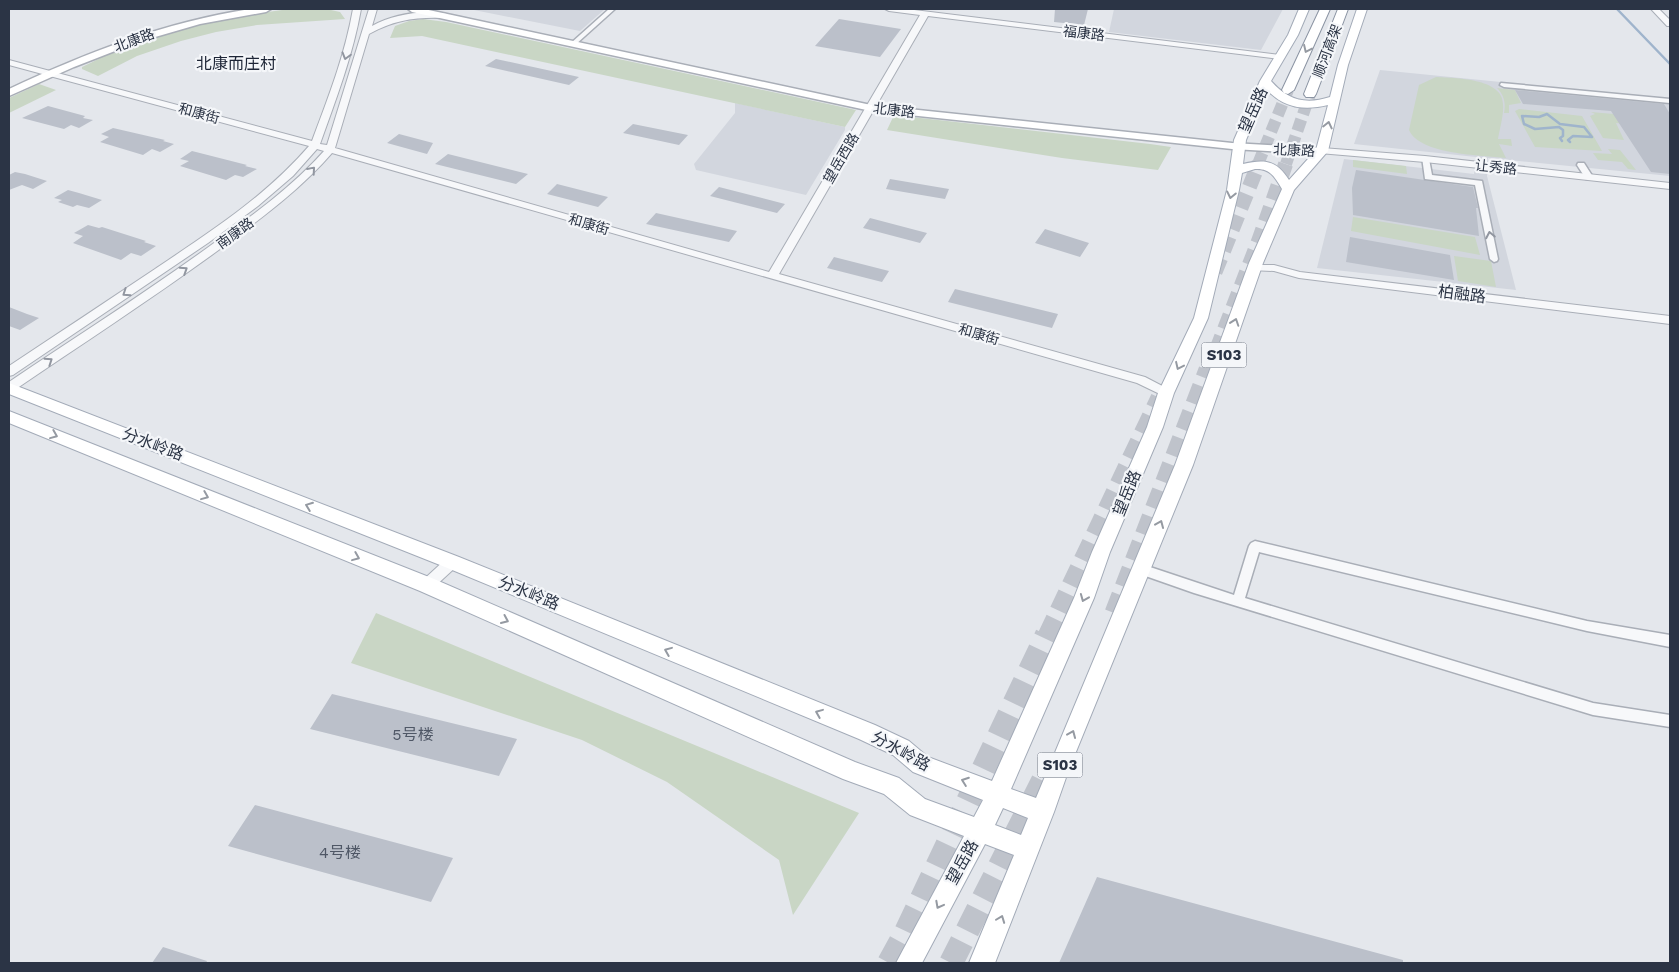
<svg xmlns="http://www.w3.org/2000/svg" width="1679" height="972" viewBox="0 0 1679 972" font-family="'Work Sans','Noto Sans SC',sans-serif">
	<style>
		.built { fill: #d2d6de }
		.green { fill: #c9d6c5 }
		.lines { fill: none; stroke-linecap: round; stroke-linejoin: round }
		.stream { stroke: #9fb4cc; stroke-width: 2.5 }
		.building { fill: #bbc0ca }
		.trunk-tunnel-far3 { stroke: #bfc3cb; stroke-width: 12; stroke-dasharray: 12 5.5; stroke-linecap: butt }
		.trunk-tunnel-far2 { stroke: #bfc3cb; stroke-width: 15; stroke-dasharray: 15 8; stroke-linecap: butt }
		.trunk-tunnel-far1 { stroke: #bfc3cb; stroke-width: 19; stroke-dasharray: 19 9; stroke-linecap: butt }
		.trunk-tunnel { stroke: #bfc3cb; stroke-width: 24; stroke-dasharray: 24 12; stroke-linecap: butt }
		.minor-casing { stroke: #a9aeb7; stroke-width: 3 }
		.tertiary-casing { stroke: #a9aeb7; stroke-width: 2 }
		.secondary-casing { stroke: #a9aeb7; stroke-width: 3 }
		.primary-casing { stroke: #a3abb8; stroke-width: 2 }
		.trunk-casing { stroke: #8b94a3; stroke-width: 2 }
		.minor { fill: #f7f8fa; fill-rule: evenodd }
		.tertiary { fill: #f7f8fa; fill-rule: evenodd }
		.secondary { fill: #fff; fill-rule: evenodd }
		.primary { fill: #fff; fill-rule: evenodd }
		.trunk { fill: #fff; fill-rule: evenodd }
		.oneway { stroke: #959aa2 }
		.oneway2 { stroke: #9196a0 }
		.labels { text-anchor: middle; dominant-baseline: central; stroke-width: 4.5; stroke-linejoin: round; paint-order: stroke }
		.far-street-label { font-size: 14px; fill: #2b3445; stroke: #f4f6f9 }
		.shield { fill: #f4f6f9; stroke: #676e7b; stroke-width: 1 }
		.shield-label { font-size: 15px; font-weight: bold; fill: #2b3445 }
		.far-quarter-label { font-size: 16px; fill: #1d2536; stroke: #f4f6f9 }
		.street-label { font-size: 16px; fill: #2b3445; stroke: #f4f6f9 }
		.near-number-label { font-size: 16px; fill: #4f5766 }
	</style>
	<rect width="100%" height="100%" fill="#e4e7ec"/>
	<path class="built" d="M 469,9 L 605,9 L 580,31 Z
		M 1114,9 L 1283,9 L 1261,50 L 1109,32 Z
		M 1380,70 L 1670,99 L 1670,176 L 1488,158 L 1487,176 L 1516,290 L 1317,268 L 1344,159 L 1474,174 L 1476,157 L 1354,144 Z
		M 735,103 L 845,127 L 845,130 L 806,195 L 696,170 L 694,164 L 735,113 Z"/>
	<path class="green" d="M 282,10 L 331,10 L 340,12 L 345,19 L 257,25 L 216,32 L 181,41 L 137,56 L 98,76 L 82,69 L 82,67 C 107,55 133,41 160,33 C 200,22 241,16 282,10 Z
		M 423,19 L 446,22 L 856,110 L 845,127 L 422,36 L 390,38 L 395,26 L 409,21 Z
		M 1436,77 C 1454,78 1503,78 1503,104 C 1504,115 1500,127 1498,139 L 1511,139 L 1512,146 L 1499,144 L 1506,158 C 1481,155 1420,155 1409,130 L 1419,85 Z
		M 39,84 L 56,90 L 9,113 L 9,98 Z
		M 1497,88 L 1515,90 L 1521,103 L 1509,105 L 1509,113 L 1504,113 C 1506,103 1504,95 1497,88 Z
		M 1519,109 L 1582,116 L 1602,151 L 1535,147 L 1515,111 Z
		M 1591,112 L 1670,119 L 1670,128 L 1616,123 L 1624,140 L 1603,138 L 1590,116 L 1595,114 Z
		M 894,115 L 1150,144 L 1171,147 L 1158,170 L 1062,158 L 887,130 Z
		M 1608,149 L 1620,150 L 1636,170 L 1628,169 L 1622,162 L 1598,160 L 1593,153 L 1612,154 Z
		M 1353,160 L 1406,166 L 1407,174 L 1353,167 Z
		M 1353,217 L 1475,237 L 1480,255 L 1351,231 Z
		M 1454,256 L 1491,261 L 1496,287 L 1458,281 Z
		M 376,613 L 859,813 L 793,915 L 779,860 L 667,782 L 582,740 L 351,663 Z"/>
	<g class="lines">
		<path class="stream" d="M 1617,9 L 1670,64
			M 1562,141 L 1560,138 L 1563,136 L 1563,130 L 1559,127 L 1535,129 L 1524,124 L 1522,116 L 1539,117 L 1547,114 L 1560,124 L 1584,127 L 1592,137 L 1573,136 L 1568,140 L 1570,142"/>
	</g>
	<path class="building" d="M 1055,9 L 1088,9 L 1084,25 L 1054,22 Z
		M 839,19 L 901,29 L 880,57 L 815,46 Z
		M 496,59 L 579,77 L 569,85 L 485,66 Z
		M 1515,90 L 1664,104 L 1670,114 L 1670,174 L 1651,172 L 1611,111 L 1523,104 Z
		M 48,106 L 85,116 L 83,118 L 93,120 L 79,128 L 71,125 L 64,129 L 22,118 Z
		M 633,124 L 688,135 L 679,145 L 623,133 Z
		M 113,128 L 165,140 L 163,141 L 174,144 L 160,152 L 152,149 L 143,155 L 100,142 L 109,137 L 101,134 Z
		M 399,134 L 433,143 L 427,154 L 387,143 Z
		M 192,151 L 247,165 L 245,166 L 257,169 L 243,177 L 235,175 L 226,180 L 180,166 L 189,161 L 180,159 Z
		M 448,154 L 528,174 L 516,184 L 435,164 Z
		M 1356,170 L 1473,187 L 1478,208 L 1476,208 L 1479,236 L 1353,215 L 1352,188 Z
		M 15,172 L 25,174 L 47,181 L 33,189 L 22,185 L 9,190 L 9,175 Z
		M 890,179 L 949,189 L 945,199 L 886,189 Z
		M 557,184 L 608,197 L 598,207 L 547,194 Z
		M 719,187 L 785,204 L 777,213 L 710,196 Z
		M 68,190 L 79,193 L 102,200 L 89,208 L 77,205 L 73,207 L 58,202 L 62,200 L 54,198 Z
		M 656,213 L 737,231 L 729,242 L 646,224 Z
		M 870,218 L 927,233 L 920,243 L 863,228 Z
		M 88,225 L 99,228 L 102,227 L 146,241 L 144,242 L 156,246 L 141,256 L 131,253 L 121,260 L 73,243 L 83,236 L 74,233 Z
		M 1045,229 L 1089,243 L 1080,257 L 1035,243 Z
		M 1350,237 L 1450,255 L 1454,280 L 1346,262 Z
		M 834,257 L 889,271 L 882,282 L 827,268 Z
		M 955,289 L 1058,314 L 1052,328 L 948,302 Z
		M 9,307 L 27,314 L 39,318 L 20,330 L 9,326 Z
		M 332,694 L 517,739 L 499,776 L 310,729 Z
		M 255,805 L 453,858 L 431,902 L 228,846 Z
		M 1097,877 L 1403,960 L 1403,963 L 1059,963 Z
		M 163,947 L 207,961 L 206,963 L 152,963 Z"/>
	<g class="lines">
		<path class="trunk-tunnel-far3" d="M 1258,164 L 1288,90
			M 1286,164 L 1310,94"/>
		<path class="trunk-tunnel-far2" d="M 1215,272 L 1259,163
			M 1208,372 L 1259,240 L 1286,163"/>
		<path class="trunk-tunnel-far1" d="M 1114,613 L 1208,370
			M 1047,636 L 1160,398"/>
		<path class="trunk-tunnel" d="M 889,963 L 906,932 L 1047,635
			M 951,963 L 1053,761"/>
		<g class="minor-casing">
			<path id="minor" d="M 609,9 L 615,9 L 575,45 L 571,45 L 571,43 Z
				M 1501,83 L 1670,99 L 1670,103 L 1504,87 L 1500,85 Z
				M 1422,157 L 1429,159 L 1432,175 L 1482,181 L 1498,259 L 1497,261 L 1494,262 L 1490,259 L 1475,185 L 1425,179 Z
				M 1578,163 L 1584,163 L 1593,177 L 1592,179 L 1586,179 L 1577,165 Z
				M 1255,541 L 1587,621 L 1670,635 L 1670,647 L 1587,631 L 1259,552 L 1245,598 L 1593,703 L 1670,715 L 1670,727 L 1593,715 L 1194,593 L 1137,573 L 1135,569 L 1137,565 L 1141,564 L 1234,595 L 1249,546 L 1251,543 Z"/>
		</g>
		<g class="tertiary-casing">
			<path id="tertiary" d="M 353,9 L 361,9 C 353,55 336,99 320,144 L 327,145 L 369,9 L 377,9 L 372,26 C 394,14 421,10 447,14 L 447,18 L 444,18 C 416,17 394,20 369,34 L 335,148 L 769,272 L 920,15 L 889,11 L 885,9 L 906,9 L 1280,55 L 1284,57 L 1280,59 L 928,16 L 779,274 L 1145,377 L 1170,390 L 1172,393 L 1166,397 L 1137,383 L 332,153 C 299,191 260,219 220,249 C 153,298 82,344 13,391 L 9,392 L 9,382 C 77,336 147,292 214,243 C 253,215 292,187 324,151 L 317,149 L 293,176 L 258,206 L 208,243 L 13,375 L 9,376 L 9,366 C 57,334 106,302 155,269 C 210,232 265,197 309,146 L 9,65 L 9,60 L 312,141 C 328,98 345,55 353,9 Z
				M 1651,9 L 1659,9 L 1670,20 L 1670,26 L 1667,26 Z
				M 1322,148 L 1425,156 L 1670,183 L 1670,189 L 1425,162 L 1319,153 L 1317,151 Z
				M 1254,265 L 1274,265 L 1300,272 L 1670,316 L 1670,324 L 1299,278 L 1274,271 L 1250,270 L 1249,268 L 1250,266 Z
				M 452,556 L 457,558 L 459,562 L 457,566 L 432,589 L 427,591 L 422,589 L 419,585 L 422,581 L 447,558 Z"/>
		</g>
		<g class="secondary-casing">
			<path id="secondary" d="M 250,9 L 271,9 L 266,12 L 200,24 L 138,42 L 74,67 L 9,96 L 9,89 C 86,53 165,22 250,9 Z
				M 408,9 L 424,9 L 871,105 L 1232,143 L 1322,148 L 1328,151 L 1322,154 L 1232,149 L 871,111 L 412,12 Z"/>
		</g>
		<g class="primary-casing">
			<path id="primary" d="M 1299,9 L 1309,9 L 1298,35 L 1271,81 C 1288,100 1305,105 1330,97 L 1338,65 L 1357,9 L 1367,9 L 1348,65 L 1328,151 L 1294,190 L 1263,263 L 1193,465 L 1069,769 L 1054,812 L 995,963 L 969,963 L 1014,855 L 985,844 L 922,963 L 896,963 L 964,836 L 910,815 L 884,794 L 843,779 L 420,591 L 9,423 L 9,411 L 434,579 L 855,762 L 899,778 L 925,799 L 974,817 L 983,800 L 913,772 L 893,755 L 859,739 L 445,567 L 9,394 L 9,383 L 459,557 L 875,725 L 909,741 L 928,757 L 992,781 L 1074,598 L 1092,552 L 1147,427 L 1158,393 L 1194,318 L 1227,190 L 1234,140 L 1260,81 L 1288,35 ZM 1267,90 C 1284,108 1304,111 1328,105 L 1316,150 L 1289,180 C 1276,160 1265,159 1243,164 L 1246,140 ZM 1255,169 C 1270,168 1275,177 1282,189 L 1249,263 L 1175,465 L 1036,798 L 1011,789 L 1094,598 L 1110,552 L 1163,427 L 1174,393 L 1208,318 L 1239,190 L 1242,173 ZM 1003,808 L 1028,818 L 1021,835 L 995,825 Z"/>
		</g>
		<g class="trunk-casing">
			<path id="trunk" d="M 1320,9 L 1330,9 L 1294,90 L 1288,94 L 1284,93 L 1282,90 Z
				M 1338,9 L 1348,9 L 1316,94 L 1314,97 L 1306,97 L 1304,94 Z"/>
		</g>
		<use href="#minor" class="minor"/>
		<use href="#tertiary" class="tertiary"/>
		<use href="#secondary" class="secondary"/>
		<use href="#primary" class="primary"/>
		<use href="#trunk" class="trunk"/>
	</g>
	<defs><path id="oneway-chevron" d="M-2-3.5L2.5 0L-2 3.5" fill="none" stroke-width="1.6" stroke-linecap="round" stroke-linejoin="round" transform="scale(1.25)"/></defs>
	<g class="oneway">
		<use href="#oneway-chevron" transform="translate(1307 49) rotate(115)"/>
		<use href="#oneway-chevron" transform="translate(1328 125) rotate(-77)"/>
		<use href="#oneway-chevron" transform="translate(1231 195) rotate(102)"/>
		<use href="#oneway-chevron" transform="translate(1235 322) rotate(-71)"/>
		<use href="#oneway-chevron" transform="translate(1179 366) rotate(115)"/>
		<use href="#oneway-chevron" transform="translate(54 435) rotate(22)"/>
		<use href="#oneway-chevron" transform="translate(205 496) rotate(22)"/>
		<use href="#oneway-chevron" transform="translate(309 506) rotate(-159)"/>
		<use href="#oneway-chevron" transform="translate(1160 524) rotate(-67)"/>
		<use href="#oneway-chevron" transform="translate(356 557) rotate(22)"/>
		<use href="#oneway-chevron" transform="translate(1084 598) rotate(112)"/>
		<use href="#oneway-chevron" transform="translate(505 620) rotate(24)"/>
		<use href="#oneway-chevron" transform="translate(668 651) rotate(-158)"/>
		<use href="#oneway-chevron" transform="translate(819 713) rotate(-158)"/>
		<use href="#oneway-chevron" transform="translate(1072 734) rotate(-67)"/>
		<use href="#oneway-chevron" transform="translate(965 781) rotate(-160)"/>
		<use href="#oneway-chevron" transform="translate(939 905) rotate(118)"/>
		<use href="#oneway-chevron" transform="translate(1001 919) rotate(-69)"/>
	</g>
	<g class="oneway2">
		<use href="#oneway-chevron" transform="translate(346 56) rotate(106)"/>
		<use href="#oneway-chevron" transform="translate(312 170) rotate(-49)"/>
		<use href="#oneway-chevron" transform="translate(1490 235) rotate(-101)"/>
		<use href="#oneway-chevron" transform="translate(184 270) rotate(-33)"/>
		<use href="#oneway-chevron" transform="translate(126 293) rotate(146)"/>
		<use href="#oneway-chevron" transform="translate(49 361) rotate(-34)"/>
	</g>
	<g class="labels">
		<g class="far-street-label">
			<text transform="translate(1084 33) rotate(7)">福康路</text>
			<text transform="translate(134 40) rotate(-20)">北康路</text>
			<text transform="translate(1327 51) rotate(-69)">顺河高架</text>
			<text transform="translate(894 110) rotate(7)">北康路</text>
			<text transform="translate(199 113) rotate(15)">和康街</text>
			<text transform="translate(1294 150) rotate(3)">北康路</text>
			<text transform="translate(841 158) rotate(-60)">望岳西路</text>
			<text transform="translate(1496 167) rotate(6)">让秀路</text>
			<text transform="translate(589 224) rotate(16)">和康街</text>
			<text transform="translate(235 233) rotate(-36)">南康路</text>
			<text transform="translate(979 334) rotate(16)">和康街</text>
		</g>
		<g class="shield">
			<rect x="1201.5" y="342.5" width="45" height="25" rx="4"/>
			<rect x="1037.5" y="752.5" width="45" height="25" rx="4"/>
		</g>
		<g class="shield-label">
			<text x="1224" y="355">S103</text>
			<text x="1060" y="765">S103</text>
		</g>
		<g class="far-quarter-label">
			<text x="236" y="63">北康而庄村</text>
		</g>
		<g class="street-label">
			<text transform="translate(1253 110) rotate(-66)">望岳路</text>
			<text transform="translate(1462 294) rotate(7)">柏融路</text>
			<text transform="translate(153 444) rotate(21)">分水岭路</text>
			<text transform="translate(1127 493) rotate(-68)">望岳路</text>
			<text transform="translate(529 593) rotate(22)">分水岭路</text>
			<text transform="translate(901 751) rotate(29)">分水岭路</text>
			<text transform="translate(962 862) rotate(-61)">望岳路</text>
		</g>
		<g class="near-number-label">
			<text x="413" y="734">5号楼</text>
			<text x="340" y="852">4号楼</text>
		</g>
	</g>
	<rect width="1679" height="972" fill="none" stroke="#2b3445" stroke-width="20"/>
</svg>
